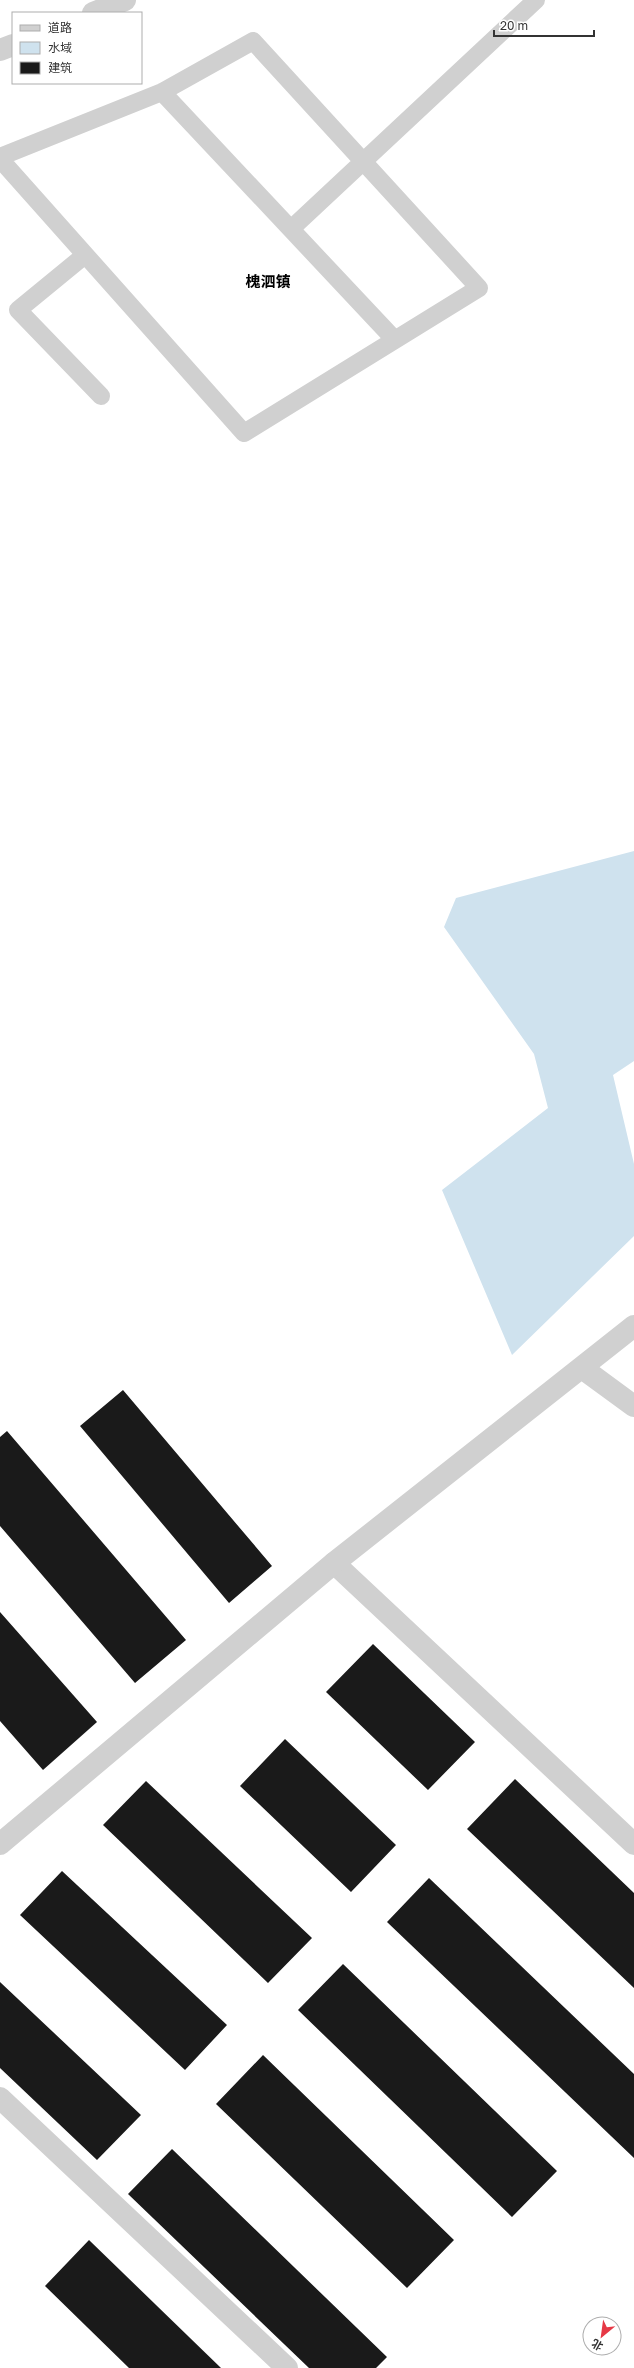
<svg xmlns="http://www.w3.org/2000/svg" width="634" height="2368" viewBox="0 0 634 2368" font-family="'Golos Text','Noto Sans SC',sans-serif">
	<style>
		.water { fill: #cfe2ee }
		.building { fill: #1a1a1a }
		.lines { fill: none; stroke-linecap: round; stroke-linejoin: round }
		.service { stroke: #d0d0d0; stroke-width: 18 }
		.minor { stroke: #d0d0d0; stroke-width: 22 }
		.tertiary { stroke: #d0d0d0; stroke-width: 22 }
		.labels { text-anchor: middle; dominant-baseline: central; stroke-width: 4; stroke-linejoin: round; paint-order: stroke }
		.district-label { font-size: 15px; font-weight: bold; fill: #000; stroke: #fff }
	</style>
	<rect width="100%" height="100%" fill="#fff"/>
	<path class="water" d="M 634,851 L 634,1061 L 613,1075 L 634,1164 L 634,1236 L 512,1355 L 442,1190 L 548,1108 L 534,1054 L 444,927 L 456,898 Z"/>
	<path class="building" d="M 123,1390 L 272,1566 L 229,1603 L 80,1426 Z
		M 7,1431 L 186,1640 L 135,1683 L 0,1526 L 0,1437 Z
		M 0,1612 L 97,1722 L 43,1770 L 0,1721 Z
		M 373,1644 L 475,1742 L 428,1790 L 326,1692 Z
		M 285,1739 L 396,1845 L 351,1892 L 240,1786 Z
		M 515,1779 L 634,1893 L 634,1988 L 467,1829 Z
		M 146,1781 L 312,1938 L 268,1983 L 103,1825 Z
		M 62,1871 L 227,2025 L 185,2070 L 20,1915 Z
		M 429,1878 L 634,2074 L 634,2158 L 387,1922 Z
		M 343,1964 L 557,2171 L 512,2217 L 298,2010 Z
		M 0,1982 L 141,2115 L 97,2160 L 0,2068 Z
		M 263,2055 L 454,2240 L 407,2288 L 216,2104 Z
		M 172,2149 L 387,2357 L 376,2368 L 309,2368 L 128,2194 Z
		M 89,2240 L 221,2368 L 129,2368 L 45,2286 Z"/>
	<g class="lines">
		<path class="service" d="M 162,92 L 394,339
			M 0,157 L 162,92 L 253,41 L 479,288 L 244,433 L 0,159
			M 292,228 L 536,0
			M 85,255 L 18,310 L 101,396"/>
		<path class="minor" d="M 334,1563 L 634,1844
			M 0,2098 L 287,2368"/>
		<path class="tertiary" d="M 93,13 L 125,0
			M 0,50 L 13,45
			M 582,1368 L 634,1406
			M 0,1844 L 334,1563 L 634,1326"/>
	</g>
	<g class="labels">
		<g class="district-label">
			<text x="268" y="281">槐泗镇</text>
		</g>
	</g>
	<rect x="12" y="12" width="130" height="72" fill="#ffffff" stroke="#adadad"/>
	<rect x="20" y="25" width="20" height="6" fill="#d0d0d0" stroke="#adadad"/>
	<text x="48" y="32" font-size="12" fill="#333333">道路</text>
	<rect x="20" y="42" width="20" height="12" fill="#cfe2ee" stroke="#adadad"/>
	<text x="48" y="52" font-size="12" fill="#333333">水域</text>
	<rect x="20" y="62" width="20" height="12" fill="#1a1a1a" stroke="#adadad"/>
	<text x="48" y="72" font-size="12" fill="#333333">建筑</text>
	<g transform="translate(602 2336) rotate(209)"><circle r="19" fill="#ffffff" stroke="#adadad"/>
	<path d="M0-3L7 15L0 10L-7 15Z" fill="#e63946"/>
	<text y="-6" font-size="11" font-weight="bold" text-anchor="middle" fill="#333333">北</text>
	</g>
	<path d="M494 30v6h100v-6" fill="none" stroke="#333333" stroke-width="2"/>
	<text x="500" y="30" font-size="12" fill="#333333" stroke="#ffffff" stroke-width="3" paint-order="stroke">20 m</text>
</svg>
